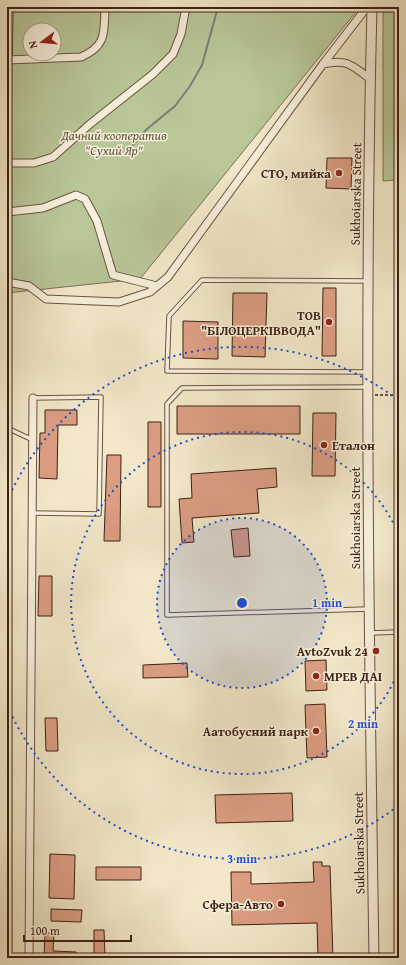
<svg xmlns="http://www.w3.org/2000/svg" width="406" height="965" viewBox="0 0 406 965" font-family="'Gentium Book Plus',serif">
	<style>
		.green { fill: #b8c698; stroke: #7b7356; fill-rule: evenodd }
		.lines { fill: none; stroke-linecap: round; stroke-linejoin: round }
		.stream { stroke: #797e7c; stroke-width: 2 }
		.building { fill: #dc9e83; stroke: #3e2014 }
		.service-casing { stroke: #6b5241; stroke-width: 5.5 }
		.minor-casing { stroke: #6b5241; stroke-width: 9 }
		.tertiary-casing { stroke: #6b5241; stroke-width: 11 }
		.path { stroke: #3e2014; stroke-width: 1.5; stroke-dasharray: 3 2; stroke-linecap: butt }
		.service { stroke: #f7f0dc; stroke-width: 3.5 }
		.minor { stroke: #f7f0dc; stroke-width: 7 }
		.tertiary { stroke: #f7f0dc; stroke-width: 9 }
		.ring { fill: none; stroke: #1d4ed8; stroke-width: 2; stroke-dasharray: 2 4 }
		.poi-dot { fill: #8f2418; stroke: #f7f0dc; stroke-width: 1.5 }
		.labels { text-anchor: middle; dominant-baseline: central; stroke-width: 3; stroke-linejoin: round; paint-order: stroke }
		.park-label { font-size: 13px; font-style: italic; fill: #63523c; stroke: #f7f0dc }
		.poi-label { font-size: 13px; font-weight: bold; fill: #3e2014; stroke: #f7f0dc; text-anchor: end }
		.street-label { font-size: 13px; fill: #3e2014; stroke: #f7f0dc }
		.centre { fill: #1d4ed8; stroke: #f7f0dc; stroke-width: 2 }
		.ring-label { font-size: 12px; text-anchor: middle; font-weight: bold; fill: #1d4ed8; stroke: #f7f0dc; stroke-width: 3; stroke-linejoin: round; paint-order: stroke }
	</style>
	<rect width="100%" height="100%" fill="#f2e8c9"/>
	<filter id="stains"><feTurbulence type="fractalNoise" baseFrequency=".005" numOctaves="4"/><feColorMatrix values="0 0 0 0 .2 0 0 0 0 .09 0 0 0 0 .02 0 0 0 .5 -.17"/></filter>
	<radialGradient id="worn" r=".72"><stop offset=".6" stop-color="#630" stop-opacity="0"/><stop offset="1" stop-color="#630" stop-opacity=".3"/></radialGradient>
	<path class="green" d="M 7,7 L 360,7 L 140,279 L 7,293 ZM 30,30 L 54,30 L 54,54 L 30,54 Z
		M 383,7 L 399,7 L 399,180 L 383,181 Z"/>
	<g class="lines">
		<path class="stream" d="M 132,146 L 147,129 L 175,106 L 190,86 L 202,65 L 218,7"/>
	</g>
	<path class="building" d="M 327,158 L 352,158 L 351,189 L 326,188 Z
		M 323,288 L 336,288 L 336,356 L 322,356 Z
		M 233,293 L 267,293 L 265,357 L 232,356 Z
		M 183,321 L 218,322 L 218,359 L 183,358 Z
		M 177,406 L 300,406 L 300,434 L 177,434 Z
		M 45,410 L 77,410 L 77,425 L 58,425 L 57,479 L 39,478 L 40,433 L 45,433 Z
		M 313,413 L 336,413 L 335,476 L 312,476 Z
		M 148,422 L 161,422 L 161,507 L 148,507 Z
		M 107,455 L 121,455 L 120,541 L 104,541 Z
		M 276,468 L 277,487 L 257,489 L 259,513 L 192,518 L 194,542 L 182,543 L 179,499 L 192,498 L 191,474 Z
		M 248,528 L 250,556 L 234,557 L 231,530 Z
		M 39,576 L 52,576 L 52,616 L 38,616 Z
		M 326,660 L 327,690 L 306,691 L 305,661 Z
		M 187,663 L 188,677 L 143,678 L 143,665 Z
		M 325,704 L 327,757 L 307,758 L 305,705 Z
		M 45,718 L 57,718 L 58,751 L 46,751 Z
		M 292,793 L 293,821 L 216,823 L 215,795 Z
		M 50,854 L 75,855 L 74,899 L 49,898 Z
		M 313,862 L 322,862 L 322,866 L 330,866 L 333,958 L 318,958 L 317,923 L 232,925 L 231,872 L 251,872 L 251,884 L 314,882 Z
		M 96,867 L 141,867 L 141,880 L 96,880 Z
		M 51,909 L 82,910 L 81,922 L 51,921 Z
		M 94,930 L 104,930 L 105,956 L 94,957 Z
		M 45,933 L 54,933 L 53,951 L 76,952 L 76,958 L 44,958 Z"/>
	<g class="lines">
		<g class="service-casing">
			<path id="service" d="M 10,60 L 11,7
				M 367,281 L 202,280 L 169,316 L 167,371 L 367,372
				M 368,387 L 182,388 L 167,404 L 167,615 L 368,609
				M 7,428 L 33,440
				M 32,513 L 99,514 L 101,397 L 33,398
				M 370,633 L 399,632"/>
		</g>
		<g class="minor-casing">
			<path id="minor" d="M 7,60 L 81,57 C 107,46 104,32 105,7
				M 323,64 C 347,59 352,65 370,79
				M 7,163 L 34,163 L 53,157 L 90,124 L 153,74 L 173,54 L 181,34 L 186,7
				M 7,212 L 43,208 L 76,195 L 85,199 L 97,221 L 113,275 L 157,286
				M 7,282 L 29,286 L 46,299 L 119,302 L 150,292 L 168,277 L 323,64 L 367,7
				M 29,958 L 33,398"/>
		</g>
		<g class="tertiary-casing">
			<path id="tertiary" d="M 372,7 C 364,324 369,641 374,958"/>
		</g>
		<path class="path" d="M 375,395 L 399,395"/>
		<use href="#service" class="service"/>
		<use href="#minor" class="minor"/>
		<use href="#tertiary" class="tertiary"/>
	</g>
	<circle cx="242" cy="603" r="85" fill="#1d4ed8" fill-opacity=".12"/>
	<g class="ring">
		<circle cx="242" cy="603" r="85"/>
		<path d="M399 671A171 171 0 1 1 399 535"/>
		<path d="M398 806A256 256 0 0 1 7 705M7 501A256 256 0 0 1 398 400"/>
	</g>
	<g class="poi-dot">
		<circle cx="339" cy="173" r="4"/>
		<circle cx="329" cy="322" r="4"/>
		<circle cx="324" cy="445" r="4"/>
		<circle cx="376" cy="651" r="4"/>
		<circle cx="316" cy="676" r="4"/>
		<circle cx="316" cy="731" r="4"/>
		<circle cx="281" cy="904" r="4"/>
	</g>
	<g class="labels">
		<g class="park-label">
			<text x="114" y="135">Дачний кооператив<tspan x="114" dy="15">"Сухий Яр"</tspan></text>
		</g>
		<g class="poi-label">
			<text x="331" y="173">СТО, мийка</text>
			<text x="321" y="315">ТОВ<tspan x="321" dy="15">"БІЛОЦЕРКІВВОДА"</tspan></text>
			<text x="332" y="445" text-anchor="start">Еталон</text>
			<text x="368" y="651">AvtoZvuk 24</text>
			<text x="324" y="676" text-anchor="start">МРЕВ ДАІ</text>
			<text x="308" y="731">Аатобусний парк</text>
			<text x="273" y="904">Сфера-Авто</text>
		</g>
		<g class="street-label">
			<text transform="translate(356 194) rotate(-89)">Sukhoiarska Street</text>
			<text transform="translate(355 518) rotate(-90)">Sukhoiarska Street</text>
			<text transform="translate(359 843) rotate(-91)">Sukhoiarska Street</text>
		</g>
	</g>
	<circle cx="242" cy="603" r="6" class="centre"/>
	<g class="ring-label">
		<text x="327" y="607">1 min</text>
		<text x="363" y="728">2 min</text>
		<text x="242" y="863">3 min</text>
	</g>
	<rect width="406" height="965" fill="none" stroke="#f2e8c9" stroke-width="24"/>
	<rect x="8" y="8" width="390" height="949" fill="none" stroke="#3e2014" stroke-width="2"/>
	<rect x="12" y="12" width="382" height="941" fill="none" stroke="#3e2014"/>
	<g transform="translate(42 42) rotate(254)"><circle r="19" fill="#f7f0dc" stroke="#ad9d8c"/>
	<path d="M0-3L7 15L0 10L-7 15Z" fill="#8f2418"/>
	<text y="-6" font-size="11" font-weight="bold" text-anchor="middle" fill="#3e2014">N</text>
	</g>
	<path d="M24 935v6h107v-6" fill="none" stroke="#3e2014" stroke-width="2"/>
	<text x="30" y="935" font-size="12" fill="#3e2014" stroke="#f7f0dc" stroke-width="3" paint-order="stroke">100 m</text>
	<rect width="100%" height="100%" filter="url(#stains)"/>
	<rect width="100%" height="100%" fill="url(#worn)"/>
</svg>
